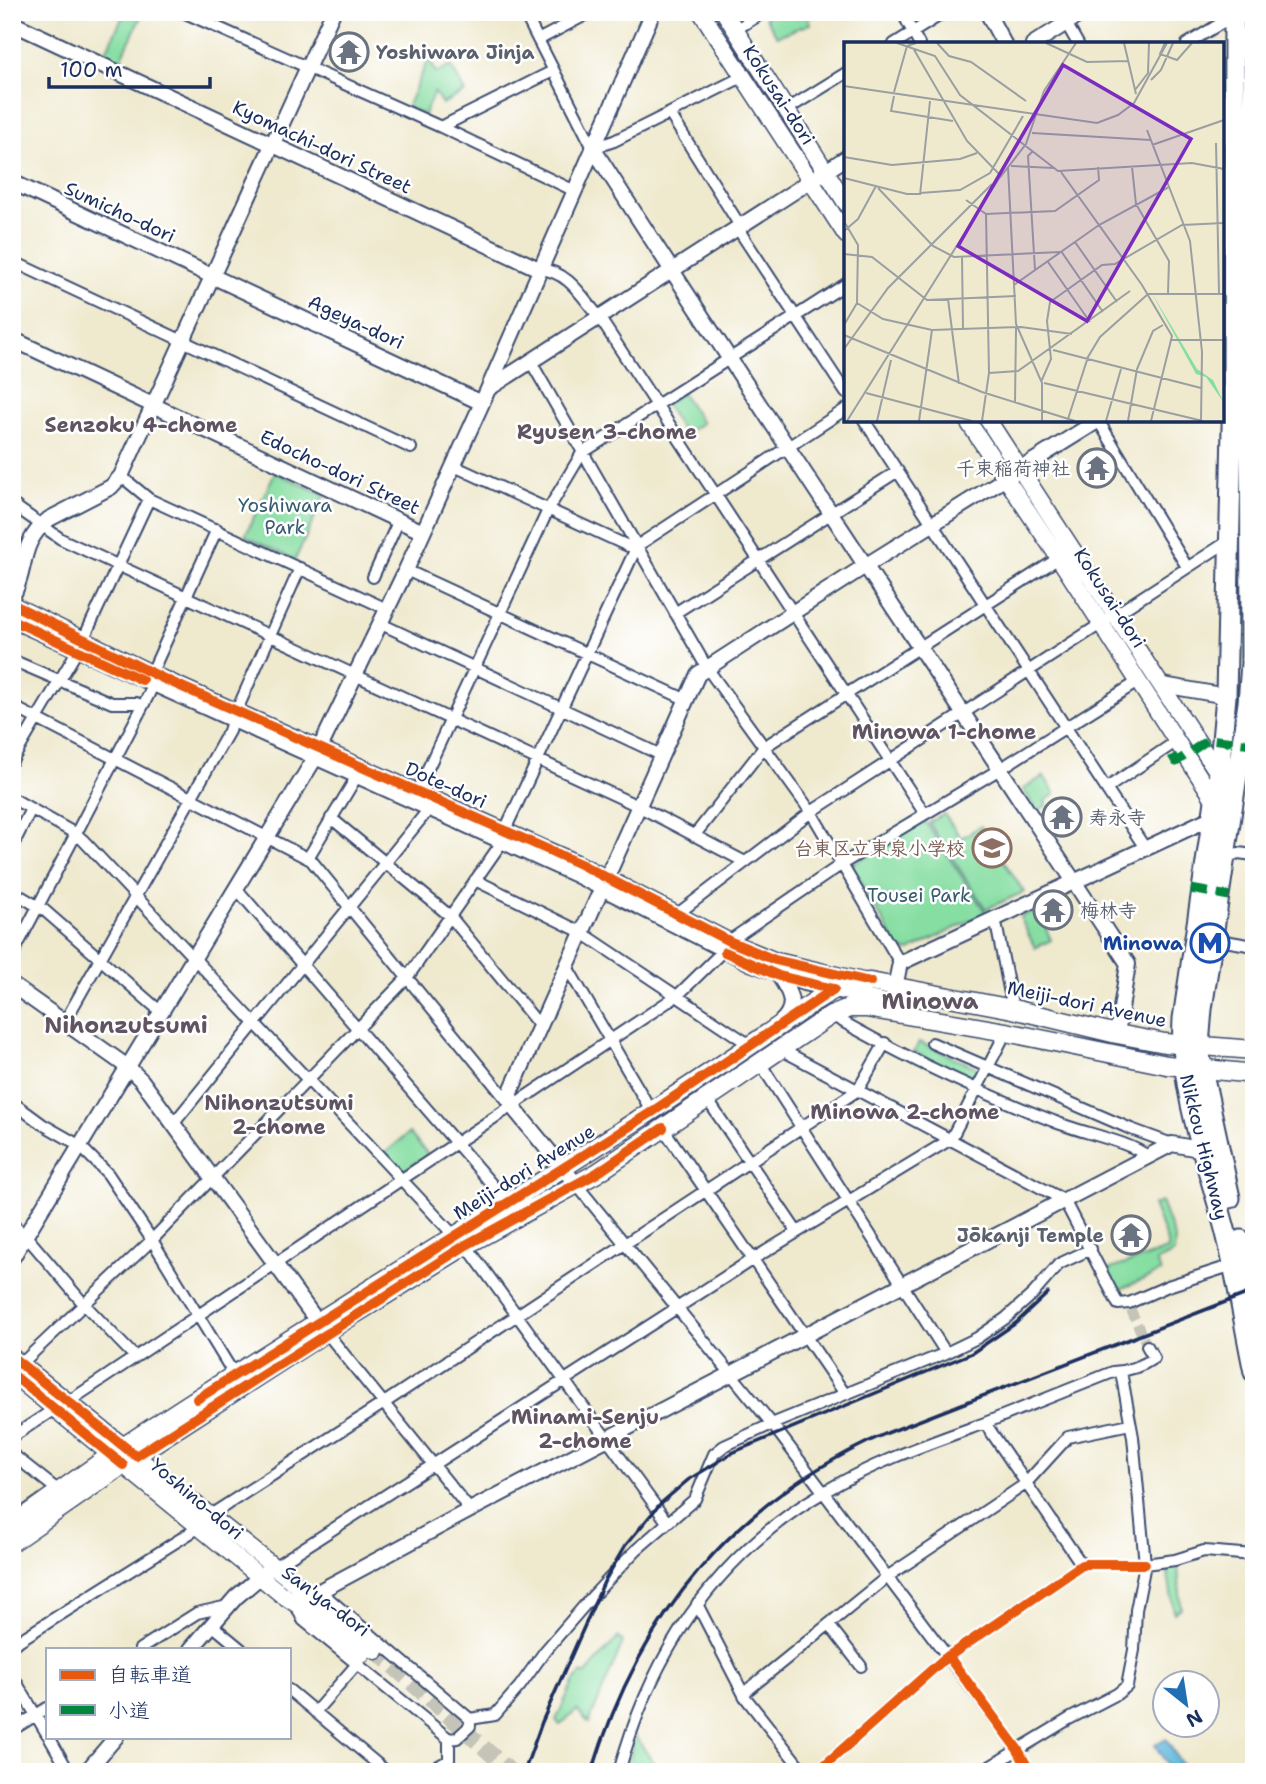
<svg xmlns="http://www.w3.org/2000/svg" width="1266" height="1784" viewBox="0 0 1266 1784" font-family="'Shantell Sans','Klee One',sans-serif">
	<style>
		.green { fill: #86dea2; stroke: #508680; stroke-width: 2 }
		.water { fill: #5db5da; stroke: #3c729c; stroke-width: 2 }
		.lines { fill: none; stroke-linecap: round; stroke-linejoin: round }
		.minor-tunnel { stroke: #c5c4b8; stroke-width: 10; stroke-dasharray: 10 5; stroke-linecap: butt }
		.secondary-tunnel { stroke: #c5c4b8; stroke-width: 16; stroke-dasharray: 16 8; stroke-linecap: butt }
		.minor-casing { stroke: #3b4b6f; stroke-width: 14 }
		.tertiary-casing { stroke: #3b4b6f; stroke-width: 18 }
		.secondary-casing { stroke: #3b4b6f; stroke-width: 19 }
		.primary-casing { stroke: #3b4b6f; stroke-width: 21 }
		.trunk-casing { stroke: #3b4b6f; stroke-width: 23 }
		.minor { stroke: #fff; stroke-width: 10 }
		.tertiary { stroke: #fff; stroke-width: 14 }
		.secondary { stroke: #fff; stroke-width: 16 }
		.primary { stroke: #fff; stroke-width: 18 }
		.trunk { stroke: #fff; stroke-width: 19 }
		.rail { stroke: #1b2f5e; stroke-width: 3.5 }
		.quiet { stroke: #00873e; stroke-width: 9; stroke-dasharray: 18 9; stroke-linecap: butt }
		.cycleway-casing { stroke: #fff; stroke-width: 15 }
		.cycleway { stroke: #e8590c; stroke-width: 10 }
		.labels { text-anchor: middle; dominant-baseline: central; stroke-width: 5; stroke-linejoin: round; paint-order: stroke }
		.worship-label { font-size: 19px; font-weight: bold; fill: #5b616d; stroke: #fff; text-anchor: start }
		.street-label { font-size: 19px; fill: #1b2f5e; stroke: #fff }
		.park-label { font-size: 19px; fill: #365b6f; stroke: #fff }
		.education-label { font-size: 19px; font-weight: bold; fill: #785e54; stroke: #fff; text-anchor: end }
		.transit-label { font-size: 19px; font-weight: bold; fill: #164399; stroke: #fff; text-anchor: end }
		.neighbourhood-label { font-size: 21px; font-weight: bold; fill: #605462; stroke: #fff }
		.quarter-label { font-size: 23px; font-weight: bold; fill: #605462; stroke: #fff }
		.inset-road { fill: none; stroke: #9a9fa1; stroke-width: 2 }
		.view { fill: #7b2cbf; fill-opacity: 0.15; stroke: #7b2cbf; stroke-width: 3.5 }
		.inset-edge { fill: none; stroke: #1b2f5e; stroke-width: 3.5 }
	</style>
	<rect width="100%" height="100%" fill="#fff"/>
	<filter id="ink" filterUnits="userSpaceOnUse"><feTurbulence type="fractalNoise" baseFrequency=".0143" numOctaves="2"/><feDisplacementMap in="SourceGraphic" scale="14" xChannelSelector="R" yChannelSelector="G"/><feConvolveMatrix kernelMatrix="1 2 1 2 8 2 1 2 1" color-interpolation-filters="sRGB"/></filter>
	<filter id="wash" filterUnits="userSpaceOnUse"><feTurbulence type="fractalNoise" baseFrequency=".00686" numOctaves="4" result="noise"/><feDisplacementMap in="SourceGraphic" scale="28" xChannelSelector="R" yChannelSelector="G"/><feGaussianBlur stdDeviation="1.57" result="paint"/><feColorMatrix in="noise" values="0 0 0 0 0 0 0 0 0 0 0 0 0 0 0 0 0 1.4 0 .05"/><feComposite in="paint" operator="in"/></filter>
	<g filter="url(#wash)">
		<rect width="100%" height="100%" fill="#efe9ce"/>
		<path class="green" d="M 125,12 L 143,12 L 119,64 L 103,57 Z
			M 773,12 L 818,12 L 808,18 L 810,24 L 777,36 L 765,17 Z
			M 429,58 L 436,73 L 451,66 L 465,92 L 442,104 L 434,92 L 424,115 L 407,107 Z
			M 682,393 L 702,423 L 684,434 L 665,404 Z
			M 275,472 L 325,495 L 295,560 L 245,536 Z
			M 1044,776 L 1055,794 L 1045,801 L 1047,805 L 1037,811 L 1023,789 Z
			M 944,814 L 961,838 L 981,826 L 1024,892 L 986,909 L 929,823 Z
			M 924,820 L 986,913 L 909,951 L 899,949 L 851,865 Z
			M 1037,909 L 1051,940 L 1035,948 L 1020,917 Z
			M 919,1042 L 980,1069 L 973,1082 L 914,1052 Z
			M 409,1133 L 428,1154 L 404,1171 L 385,1153 Z
			M 1161,1202 L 1175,1240 L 1174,1253 L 1156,1262 L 1161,1272 L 1116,1291 L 1107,1270 L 1167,1250 L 1167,1242 L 1153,1205 Z
			M 1178,1565 L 1181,1608 L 1174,1613 L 1167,1567 Z
			M 618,1637 L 623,1642 L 589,1723 L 577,1710 L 560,1725 L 556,1720 L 573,1682 L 582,1673 L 585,1675 Z
			M 635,1736 L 660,1772 L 626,1772 Z"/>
		<path class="water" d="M 1166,1739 L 1182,1765 L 1172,1772 L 1155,1745 Z"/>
	</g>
	<g filter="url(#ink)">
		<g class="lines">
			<path class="minor-tunnel" d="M 1131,1310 L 1147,1346"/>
			<path class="secondary-tunnel" d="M 376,1651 L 511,1772"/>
			<g class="minor-casing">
				<path id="minor" d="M 183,12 L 441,127 L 575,191
					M 524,12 L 593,148 L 614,141 L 742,77
					M 902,12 L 919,44
					M 1066,23 L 1078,44
					M 735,30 L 764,12
					M 538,40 L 591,12
					M 894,44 L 945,12
					M 1187,44 L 1223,22 L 1234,22
					M 786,110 L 846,73
					M 670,114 L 737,221 L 742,235 L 846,393
					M 441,127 L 553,71
					M 12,261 L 411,448
					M 539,269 C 569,271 582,297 599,317 L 925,814
					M 531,362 L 707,668 L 811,812 L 900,963
					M 864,420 L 1145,848
					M 1098,420 L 1187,567
					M 454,466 L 628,546 L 637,546
					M 121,476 L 149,499 L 387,609
					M 12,504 L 61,539 L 638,806 L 745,862
					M 406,570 L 687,700
					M 373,577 L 399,520
					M 675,613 L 898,471
					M 379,623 L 661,755
					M 84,638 L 149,499
					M 12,660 L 112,703 L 136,703 L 142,706
					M 12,706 L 311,860 L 511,1105
					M 237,710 L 300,568
					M 12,761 L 77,651
					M 1107,788 L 1177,741
					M 417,792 L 548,510 L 582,453 L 846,284
					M 12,798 L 76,834 L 83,840 L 448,1229 L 466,1245 L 667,1522
					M 331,818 L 450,916 L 535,1020 L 541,1023
					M 505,830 L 637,546 L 846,409
					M 694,836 L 764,747 L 1059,558
					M 12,847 L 31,809
					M 308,858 L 357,776
					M 1224,859 L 1238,853 L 1254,855
					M 475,880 L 581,932 L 750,1045
					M 12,891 L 44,910 L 161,1012
					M 236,891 L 242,895 L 508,1203
					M 676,915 L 811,812 L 1230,540
					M 995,918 L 1013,1009
					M 1213,939 L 1254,946
					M 729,941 L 842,864 L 1000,769 L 1139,681
					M 12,956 L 148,696 L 153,685 L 152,672 L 217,529
					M 565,969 L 570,972 L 652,1112
					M 831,1015 C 902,1056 977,1091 1053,1121 C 1078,1132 1129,1141 1147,1156
					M 64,1023 L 229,731 L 232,721
					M 932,1043 L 1131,1129 L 1172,1144
					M 780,1049 L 1064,1200 L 1118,1304 L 1129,1303 L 1168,1286 L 1233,1265
					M 760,1063 L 946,1353
					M 707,1099 L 797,1232
					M 12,1102 L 42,1124 L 79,1145 L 108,1174 L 152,1240 L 235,1376
					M 174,1123 L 429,809
					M 663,1128 L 845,1394
					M 576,1184 L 772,1424 L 1018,1750 L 1030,1772
					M 12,1224 L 26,1236 L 83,1303 L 135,1357
					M 326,1332 L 470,1510
					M 21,1364 L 152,1240 L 407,978 L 502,842
					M 68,1402 L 678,995 L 723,951
					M 985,1423 L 1082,1565
					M 12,1437 L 56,1408
					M 12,1454 L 60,1492
					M 1027,1482 L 1068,1437 L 1130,1424
					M 209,1516 L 384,1403 L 858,1090 L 885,1043
					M 274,1567 L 753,1259 L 951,1139 L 1006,1032
					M 313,1590 L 328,1598 L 470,1719
					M 697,1604 L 745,1697 L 804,1772
					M 296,1605 L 303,1620 L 449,1739 L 457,1738 L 470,1726 L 470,1719
					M 212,1625 L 241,1649
					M 829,1625 L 861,1666
					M 12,1645 L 198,1528
					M 140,1649 L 197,1613 L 228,1606
					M 12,1675 L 47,1734
					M 289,1690 L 387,1772
					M 744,1693 L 887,1577 L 1027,1483
					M 315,1712 L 357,1664
					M 470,1719 L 495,1715 L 520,1686 L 545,1651 L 590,1599 L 636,1550 L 695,1499 L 714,1454 L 724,1446 L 772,1424 L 946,1353 L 977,1338 L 1006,1318 L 1033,1294 L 1059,1264 L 1091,1249
					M 12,1730 L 47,1708
					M 49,1737 L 69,1772
					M 428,1772 L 449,1760 L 449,1739
					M 619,1772 C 651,1654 716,1555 824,1492 C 874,1462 930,1443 985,1423 C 1028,1406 1070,1389 1113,1372 C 1128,1371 1141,1367 1154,1358 L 1147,1346
					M 817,1772 L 943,1660 L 1082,1565 L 1086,1564 L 1145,1564 L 1175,1560 L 1204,1551 L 1254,1555
					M 981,1772 L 1069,1719 L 1117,1694 L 1127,1686 L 1134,1650 L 1136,1610 L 1145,1564 L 1133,1437 L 1121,1372"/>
			</g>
			<g class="tertiary-casing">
				<path id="tertiary" d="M 987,12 L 1004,44
					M 12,23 L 539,269
					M 1033,44 L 1084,12
					M 593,148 C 768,422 950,691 1128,964 L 1117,1034
					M 12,182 L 482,403
					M 12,339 L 423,532
					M 488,389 L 846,158
					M 12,597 C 29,567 17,545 49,519 L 111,487 L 121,476 L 333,12
					M 12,604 L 162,678 L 580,864 L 729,941 L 775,960 L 864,981
					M 12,620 L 574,874 L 750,963 L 804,983 L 908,1007
					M 1163,685 L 1226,696
					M 779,976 C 790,992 798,1006 781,1022
					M 12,985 L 129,1068 L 142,1081 L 322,1328
					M 895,987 L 900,963 L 1213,817
					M 576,1184 L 511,1105 L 510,1093 L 698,674 L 865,566 L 1099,420
					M 12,1258 L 315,758 L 406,570 L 482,403 L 653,12
					M 303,1600 L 470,1510 L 1172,1144 L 1204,1150
					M 191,1649 L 236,1597 L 267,1571
					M 86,1772 L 116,1737"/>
			</g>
			<g class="secondary-casing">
				<path id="secondary" d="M 701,12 L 846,235
					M 724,12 L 846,203
					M 967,420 L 1059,558 L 1215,801
					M 988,420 L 1222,779
					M 12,1357 L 288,1578 L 376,1651
					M 12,1374 L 281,1594 L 316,1617 L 362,1654"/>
			</g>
			<g class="primary-casing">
				<path id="primary" d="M 12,1525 C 54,1496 95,1465 138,1437 C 360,1291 590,1158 809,1005 C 832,990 841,983 870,982 L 1013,1009 L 1117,1034 L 1165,1043 L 1254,1050
					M 12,1542 L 150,1446 L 326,1332 L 466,1245 L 597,1173 L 831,1015 L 849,1008 L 866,1008 L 1006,1032 L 1167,1065 L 1254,1074"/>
			</g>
			<g class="trunk-casing">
				<path id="trunk" d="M 1234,12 L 1233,384 L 1226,696 L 1219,774 L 1183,1019 C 1179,1090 1207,1162 1225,1229 C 1237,1276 1244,1325 1254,1372
					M 1230,1198 L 1202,1069 L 1199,1045 L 1202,1009 L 1248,703 L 1251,663 L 1250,312 L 1254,12
					M 1241,1240 L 1254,1297"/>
			</g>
			<use href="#minor" class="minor"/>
			<use href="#tertiary" class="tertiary"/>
			<use href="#secondary" class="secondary"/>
			<use href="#primary" class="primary"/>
			<use href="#trunk" class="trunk"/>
			<path class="rail" d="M 524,1772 L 542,1722 L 604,1582 L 625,1546 L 660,1504 L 688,1480 L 734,1452 L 972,1353 L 1016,1323 L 1048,1293
				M 592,1772 C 640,1614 735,1500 887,1433 L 1254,1291"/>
			<path class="quiet" d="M 1172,755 L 1176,762 L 1209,739 L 1253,744 L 1252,750
				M 1191,889 L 1229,896"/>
			<g class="cycleway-casing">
				<path id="cycleway" d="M 12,604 L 162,678 L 580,864 L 729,941 L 775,960 L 870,982
					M 12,620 L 142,680
					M 725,952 L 779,976 L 834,989
					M 12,1357 L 136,1456 L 466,1245 L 597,1173 L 663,1128
					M 12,1374 L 123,1465
					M 197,1399 L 652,1112 L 834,989
					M 948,1656 L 1018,1750 L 1030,1772
					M 817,1772 L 943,1660 L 1082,1565 L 1086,1564 L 1145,1564"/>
			</g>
			<use href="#cycleway" class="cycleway"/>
		</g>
	</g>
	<defs>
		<g id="temple-ring" transform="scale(2.0125)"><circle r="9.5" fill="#fff" stroke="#6b7280" stroke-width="1.5"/><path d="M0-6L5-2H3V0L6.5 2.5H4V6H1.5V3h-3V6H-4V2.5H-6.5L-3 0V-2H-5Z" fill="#6b7280"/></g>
		<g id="school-ring" transform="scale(2.0125)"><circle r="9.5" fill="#fff" stroke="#8d6e63" stroke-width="1.5"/><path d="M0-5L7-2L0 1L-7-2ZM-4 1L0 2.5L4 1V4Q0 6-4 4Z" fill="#8d6e63"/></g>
		<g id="metro-ring" transform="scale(2.0125)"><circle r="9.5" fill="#fff" stroke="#1a4fb4" stroke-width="1.5"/><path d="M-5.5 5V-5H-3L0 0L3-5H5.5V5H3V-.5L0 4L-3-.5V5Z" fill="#1a4fb4"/></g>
	</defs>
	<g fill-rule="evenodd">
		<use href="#temple-ring" x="349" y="52"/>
		<use href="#temple-ring" x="1097" y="468"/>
		<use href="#temple-ring" x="1062" y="817"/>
		<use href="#school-ring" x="992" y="848"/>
		<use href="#temple-ring" x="1053" y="910"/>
		<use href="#metro-ring" x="1210" y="943"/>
		<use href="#temple-ring" x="1131" y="1235"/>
	</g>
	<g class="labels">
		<g class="worship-label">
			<text x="376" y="52">Yoshiwara Jinja</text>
			<text x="1070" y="468" text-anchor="end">千束稲荷神社</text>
			<text x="1089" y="817">寿永寺</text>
			<text x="1080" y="910">梅林寺</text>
			<text x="1104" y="1235" text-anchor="end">Jōkanji Temple</text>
		</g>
		<g class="street-label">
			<text transform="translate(779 95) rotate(57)">Kokusai-dori</text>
			<text transform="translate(322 147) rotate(25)">Kyomachi-dori Street</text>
			<text transform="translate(120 212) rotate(25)">Sumicho-dori</text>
			<text transform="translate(356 322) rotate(25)">Ageya-dori</text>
			<text transform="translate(340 472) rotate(25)">Edocho-dori Street</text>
			<text transform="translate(1110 598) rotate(57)">Kokusai-dori</text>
			<text transform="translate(446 785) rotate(24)">Dote-dori</text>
			<text transform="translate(1087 1004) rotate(12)">Meiji-dori Avenue</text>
			<text transform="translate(1204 1147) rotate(76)">Nikkou Highway</text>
			<text transform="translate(524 1172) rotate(-32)">Meiji-dori Avenue</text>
			<text transform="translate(197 1499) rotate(40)">Yoshino-dori</text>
			<text transform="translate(326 1601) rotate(37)">San'ya-dori</text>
		</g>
		<g class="park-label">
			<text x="285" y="505">Yoshiwara<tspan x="285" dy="22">Park</tspan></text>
			<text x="919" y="895">Tousei Park</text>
		</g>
		<g class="education-label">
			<text x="965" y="848">台東区立東泉小学校</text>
		</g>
		<g class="transit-label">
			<text x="1183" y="943">Minowa</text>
		</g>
		<g class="neighbourhood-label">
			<text x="141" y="425">Senzoku 4-chome</text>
			<text x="607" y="432">Ryusen 3-chome</text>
			<text x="944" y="732">Minowa 1-chome</text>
			<text x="279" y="1103">Nihonzutsumi<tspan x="279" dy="24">2-chome</tspan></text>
			<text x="905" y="1112">Minowa 2-chome</text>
			<text x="585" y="1417">Minami-Senju<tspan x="585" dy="24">2-chome</tspan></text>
		</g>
		<g class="quarter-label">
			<text x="930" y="1001">Minowa</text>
			<text x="126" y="1025">Nihonzutsumi</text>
		</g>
	</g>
	<g transform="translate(844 42)">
		<rect width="380" height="380" fill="#efe9ce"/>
		<path d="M 306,248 L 353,327 L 369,338 L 380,361 L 362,335 L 352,332 Z" fill="#86dea2"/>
		<path class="inset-road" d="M 53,1 L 91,14 L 116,53 L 214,129 L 348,121 L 380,127M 93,1 L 105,14 L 127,20 L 182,59M 202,1 L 243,20 L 284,19M 280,1 L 292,52M 321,1 L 316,12 L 333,18 L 348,1M 69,6 L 123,99 L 156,133M 307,38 L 317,28 L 329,1M 0,44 L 253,81 L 274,73 L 290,61 L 323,1M 291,48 L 304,31 L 305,1M 50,50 L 63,4 L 72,1M 50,54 L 47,69 L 109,79M 303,88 L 346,199 L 358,310 L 357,379M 188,91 L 307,98M 372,101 L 375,252M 308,103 L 380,78M 189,109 L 184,114 L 191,228M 0,115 L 48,123 L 116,117 L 133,111M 167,124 L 210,126M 164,125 L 172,282 L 198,341 L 198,379M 288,125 L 292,162 L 325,219 L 324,251M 217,130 L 298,243 L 328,294 L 307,379M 0,136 L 63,152 L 116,148 L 146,131 L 179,74M 34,146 L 89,204 L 110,215 L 216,210M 0,147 L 1,181 L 14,203 L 13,261M 76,153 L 86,59M 122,158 L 142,172 L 211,169 L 255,138 L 254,125M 0,189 L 14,177 L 32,144M 231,200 L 273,260M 217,209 L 259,270M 0,212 L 28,215 L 83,258 L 172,254M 118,214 L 119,287M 204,220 L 246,280M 170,243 L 255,183 L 325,145M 304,252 L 380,252M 104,257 L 115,342M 13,261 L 39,277 L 88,288 L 177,285 L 228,292M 0,283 L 13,261M 0,293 L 138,350 L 231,379M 326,298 L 380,298M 0,307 L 44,246 L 148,142M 209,308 L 357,346M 145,331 L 174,329 L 286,249M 197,340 L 207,317 L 203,279 L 206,260 L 258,223 L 271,222 L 338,183 L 380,181M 200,341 L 359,379M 22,351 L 128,379M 171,360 L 172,286M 224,377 L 244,315 L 256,295 L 304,252M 3,379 L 154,138 L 182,102 L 200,49 L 232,1M 33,379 L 47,318M 75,379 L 88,288M 138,379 L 145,331 L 142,172M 262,379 L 277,327M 284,379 L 293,327 L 309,289 L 319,283"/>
		<path class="view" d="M 219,23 L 347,97 L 243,279 L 114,204 Z"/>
		<rect width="380" height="380" class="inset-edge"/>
	</g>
	<rect width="1266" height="1784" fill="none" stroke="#fff" stroke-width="42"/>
	<rect x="46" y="1648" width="245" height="91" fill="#ffffff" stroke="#a4acbf" stroke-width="2"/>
	<rect x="60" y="1670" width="35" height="10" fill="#e8590c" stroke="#a4acbf" stroke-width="2"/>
	<text x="108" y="1682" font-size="21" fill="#1b2f5e">自転車道</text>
	<rect x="60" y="1705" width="35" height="10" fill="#00873e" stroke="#a4acbf" stroke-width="2"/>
	<text x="108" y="1718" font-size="21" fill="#1b2f5e">小道</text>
	<g transform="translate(1186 1704) rotate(150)"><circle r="33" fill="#ffffff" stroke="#a4acbf" stroke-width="2"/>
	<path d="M0-5L12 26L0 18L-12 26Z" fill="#1f6fb2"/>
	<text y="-10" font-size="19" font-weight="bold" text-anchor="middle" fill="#1b2f5e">N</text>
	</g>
	<path d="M49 77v10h161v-10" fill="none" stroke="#1b2f5e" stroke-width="3.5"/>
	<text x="60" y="77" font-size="21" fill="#1b2f5e" stroke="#ffffff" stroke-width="5" paint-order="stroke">100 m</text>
</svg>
